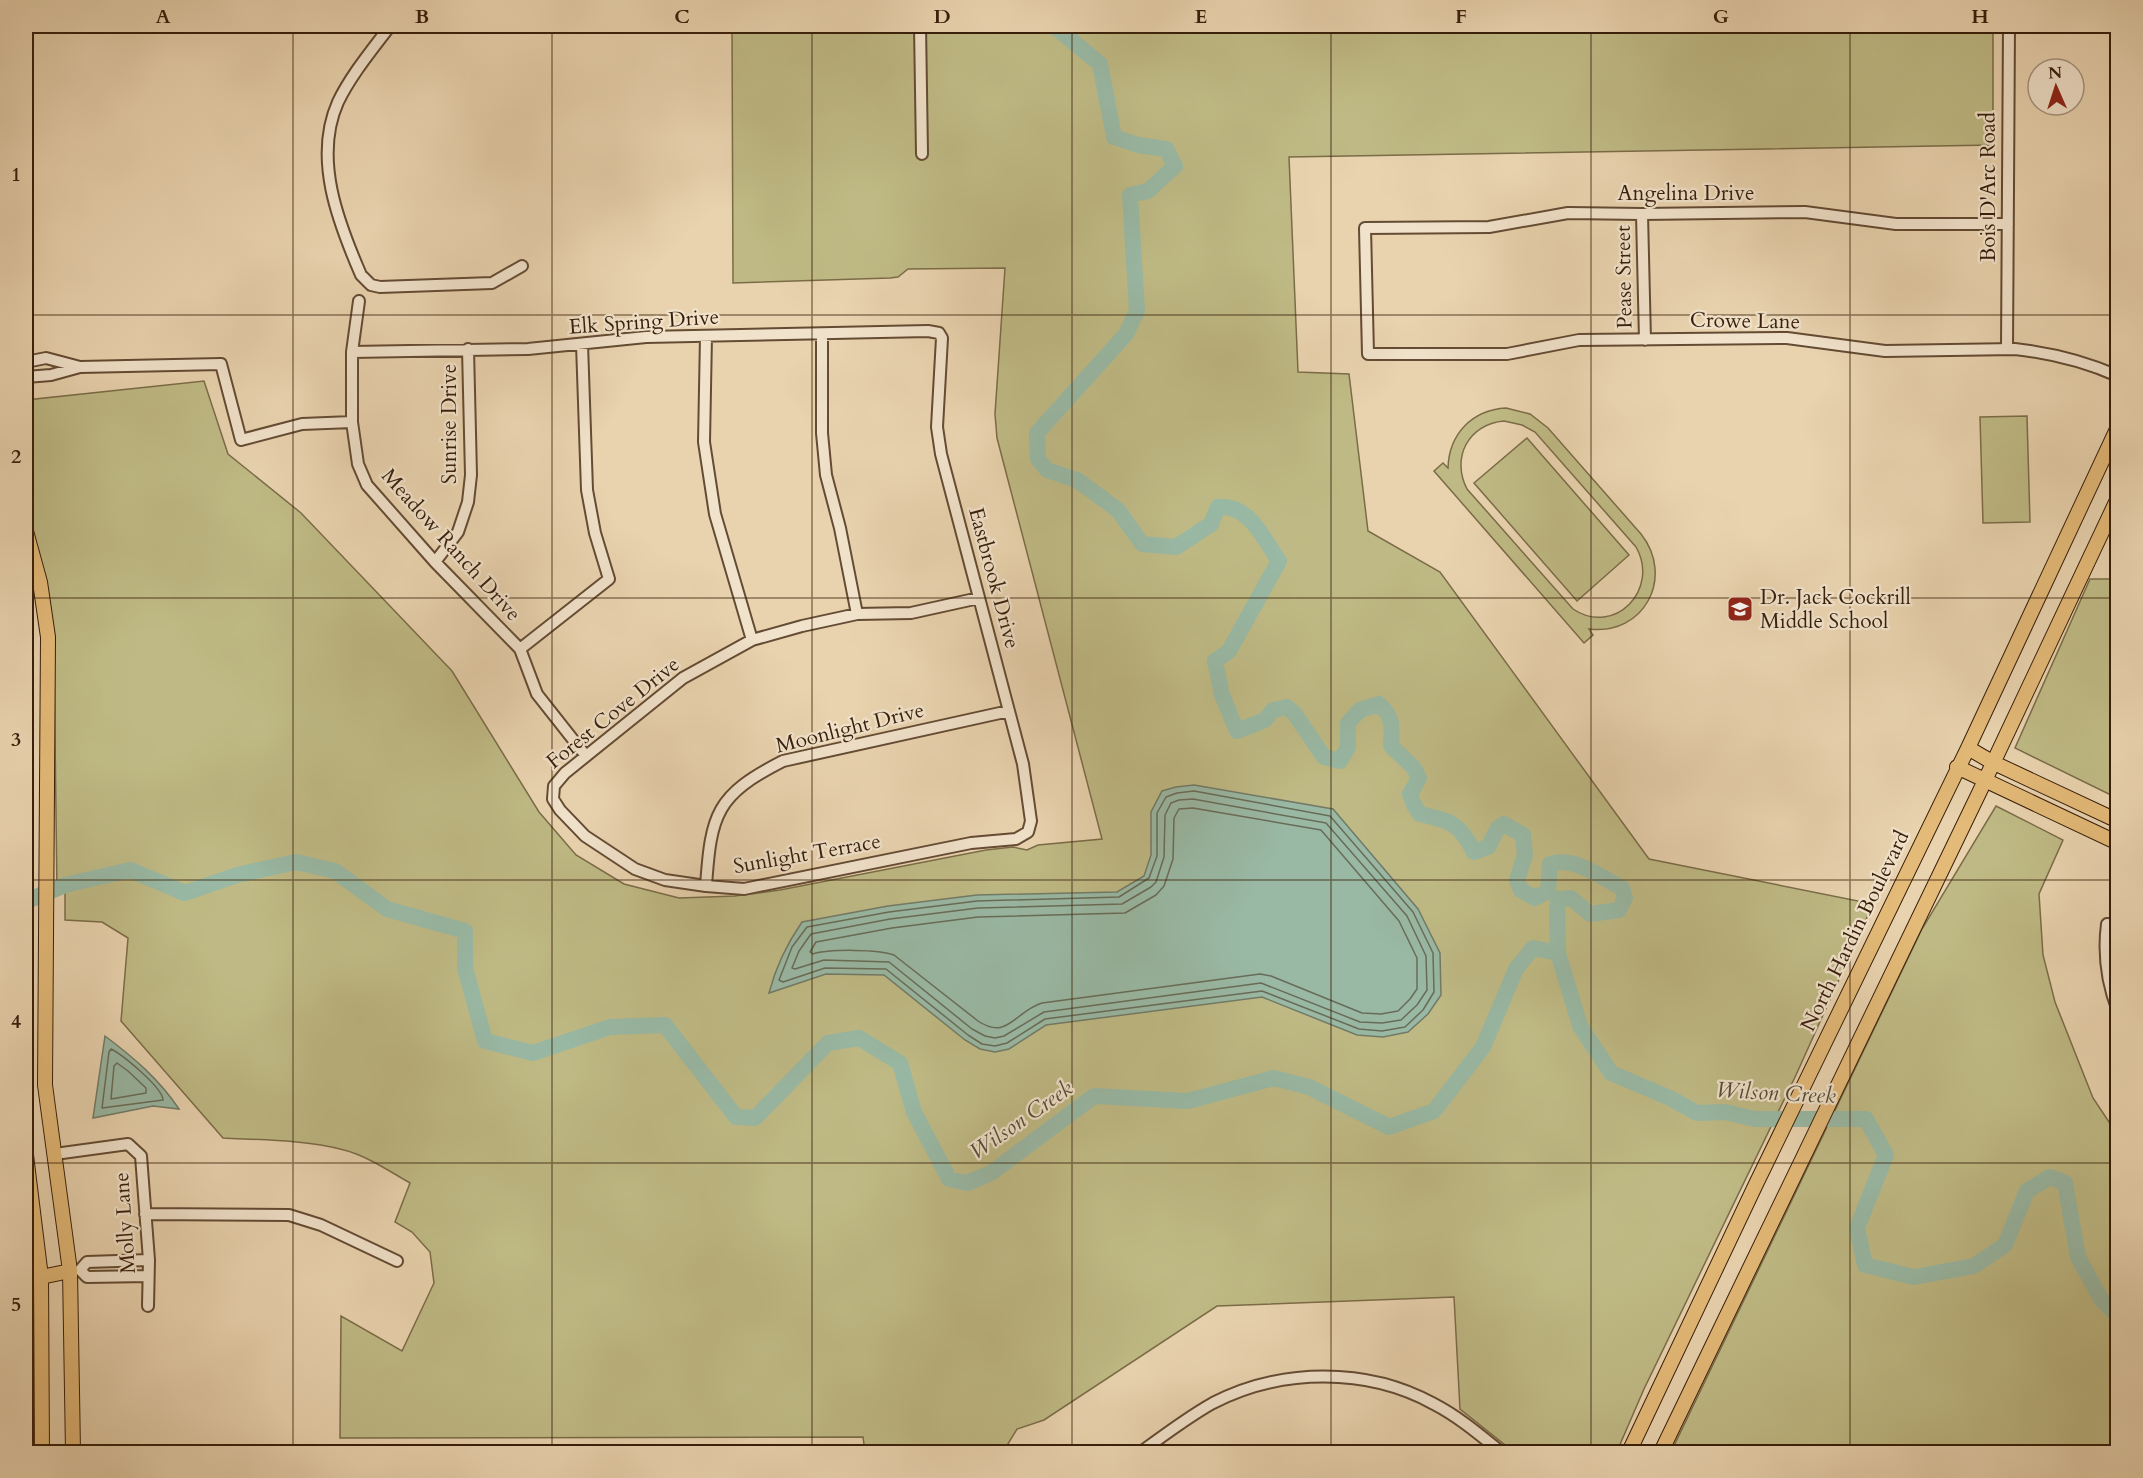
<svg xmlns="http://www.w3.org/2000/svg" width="2143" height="1478" viewBox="0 0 2143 1478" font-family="Cardo,serif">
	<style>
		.green { fill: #bfba85; stroke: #7b6c48; stroke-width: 1.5; fill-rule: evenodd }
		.water { fill: #99b9a5; stroke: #727b67; stroke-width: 1.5 }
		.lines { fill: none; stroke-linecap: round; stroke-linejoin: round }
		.shore { stroke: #686c58; stroke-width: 1.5 }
		.river { stroke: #99b9a5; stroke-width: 16 }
		.minor-casing { stroke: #644b33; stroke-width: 14 }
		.major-casing { stroke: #371e0a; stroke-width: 16 }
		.minor { stroke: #f1e2cb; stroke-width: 10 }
		.major { stroke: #e4ba78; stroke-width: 14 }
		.grid { fill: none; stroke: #371e0a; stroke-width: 1.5; stroke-opacity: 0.55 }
		.labels { text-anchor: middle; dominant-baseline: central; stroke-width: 4.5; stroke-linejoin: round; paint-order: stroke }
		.street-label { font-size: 21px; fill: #371e0a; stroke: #f1e2cb }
		.poi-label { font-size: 21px; fill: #371e0a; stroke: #f1e2cb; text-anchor: start }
		.water-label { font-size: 22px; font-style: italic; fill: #544c38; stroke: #f1e2cb }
		.neatline { fill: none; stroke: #371e0a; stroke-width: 2 }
		.grid-label { font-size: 20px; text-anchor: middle; font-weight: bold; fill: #371e0a }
	</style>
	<rect width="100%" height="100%" fill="#e9d3af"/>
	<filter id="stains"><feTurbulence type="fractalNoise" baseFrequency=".00333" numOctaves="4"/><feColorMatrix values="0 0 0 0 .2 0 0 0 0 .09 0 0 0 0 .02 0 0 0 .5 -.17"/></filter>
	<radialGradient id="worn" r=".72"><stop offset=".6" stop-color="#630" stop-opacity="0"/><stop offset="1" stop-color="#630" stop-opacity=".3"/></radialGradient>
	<path class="green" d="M 732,26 L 1993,26 L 1993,145 L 1289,157 L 1298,372 L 1349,374 L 1368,531 L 1440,572 L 1649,859 L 1873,904 L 1796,1075 L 1644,1389 L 1618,1449 L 1514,1452 L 1460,1409 L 1454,1297 L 1217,1306 L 1044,1420 L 1017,1429 L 1003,1452 L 865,1452 L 863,1437 L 340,1438 L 341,1316 L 402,1351 L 434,1283 L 430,1252 L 412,1232 L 395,1222 L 410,1183 C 389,1171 367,1156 344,1150 C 305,1140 263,1140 223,1138 L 121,1021 L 128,938 L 102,922 L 65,920 L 65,889 L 57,892 L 54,655 L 35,548 L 26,517 L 26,400 L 204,381 L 228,454 L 301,513 L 452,671 L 539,812 L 576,855 L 624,884 L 679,898 L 735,896 L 780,890 L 986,850 L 1013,847 L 1027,850 L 1038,845 L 1102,839 L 997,438 L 995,414 L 1005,268 L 908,269 L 898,277 L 890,278 L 733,283 Z
		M 1506,408 L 1530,414 L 1548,428 L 1641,534 C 1675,577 1644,636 1589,629 L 1593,635 L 1584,643 L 1434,471 L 1443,463 L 1448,468 C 1449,434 1472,410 1506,408 ZM 1504,421 L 1522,425 L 1535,432 L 1636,547 C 1660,589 1615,637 1573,609 L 1467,489 C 1451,458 1468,424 1504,421 Z
		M 2027,416 L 2030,522 L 1983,523 L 1980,417 Z
		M 1527,438 L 1629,555 L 1577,601 L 1474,483 Z
		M 2090,579 L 2117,579 L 2117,798 L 2015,748 Z
		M 1996,806 L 2063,840 L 2039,894 L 2043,955 L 2055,1002 L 2093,1098 L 2117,1134 L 2117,1452 L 1671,1452 L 1922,929 Z"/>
	<path class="water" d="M 1194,785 L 1333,809 L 1418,909 L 1440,953 L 1441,995 L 1428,1014 L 1408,1032 L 1383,1037 L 1357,1035 L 1262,997 L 1046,1025 L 1009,1049 L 995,1052 L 980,1049 L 965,1040 L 884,975 L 826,974 L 769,993 C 776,966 786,945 802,922 L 888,906 L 977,895 L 1117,892 L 1144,876 L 1151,855 L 1151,812 L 1162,791 L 1176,787 Z
		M 105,1036 C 133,1057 159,1079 179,1109 L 153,1106 L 93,1118 Z"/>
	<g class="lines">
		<path class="shore" d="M 1194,791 L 1330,816 L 1413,912 L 1433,953 L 1434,992 L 1423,1010 L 1405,1027 L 1382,1031 L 1359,1029 L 1262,991 L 1045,1019 L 1007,1043 L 995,1046 L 982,1044 L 968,1035 L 886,969 L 825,968 L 783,982 L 779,980 L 792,947 L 807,927 L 889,912 L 977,901 L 1119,897 L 1149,878 L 1157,856 L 1157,813 L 1166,797 L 1177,793 Z
			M 1193,799 L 1326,823 L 1407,916 L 1426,956 L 1427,990 L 1417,1005 L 1401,1020 L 1382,1023 L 1360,1022 L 1261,983 L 1044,1012 L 1004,1036 L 995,1038 L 985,1036 L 972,1029 L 889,962 L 824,960 L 795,969 L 792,968 L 799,951 L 811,934 L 890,919 L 978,908 L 1122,904 L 1151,887 L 1156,882 L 1164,857 L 1165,815 L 1171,803 L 1179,800 Z
			M 1193,808 L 1321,830 L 1399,921 L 1417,958 L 1417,989 L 1410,999 L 1398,1011 L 1381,1014 L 1362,1013 L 1271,976 L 1260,974 L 1042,1003 C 1015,1011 1008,1041 978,1021 L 894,955 C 879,949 828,949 813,954 L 810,952 L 816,942 L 892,928 L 978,917 L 1125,913 L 1156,895 L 1164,886 L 1173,859 L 1174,818 L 1179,809 Z
			M 111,1049 C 123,1055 163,1088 163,1100 L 102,1108 L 109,1052 Z
			M 117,1063 L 128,1071 L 146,1088 L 146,1093 L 111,1099 L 114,1066 Z"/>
		<path class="river" d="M 1054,26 L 1100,64 L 1114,137 L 1138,145 L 1166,149 L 1175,166 L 1148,191 L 1130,195 L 1137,311 L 1126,334 L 1037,433 L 1038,459 L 1047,470 L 1077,480 L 1118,510 L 1142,544 L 1176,547 L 1211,524 L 1218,507 C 1249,504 1264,539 1279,561 L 1229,651 L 1215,661 L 1222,695 L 1237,731 L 1265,720 L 1273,710 L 1287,707 L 1294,713 L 1324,757 L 1340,761 L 1348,747 L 1348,723 L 1360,710 L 1379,704 C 1394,718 1392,727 1391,746 L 1414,768 L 1419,778 L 1410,794 L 1414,805 L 1420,814 C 1450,821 1459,822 1474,852 L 1488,847 L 1498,828 L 1504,824 L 1523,835 L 1525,855 L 1517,880 L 1521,890 L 1535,898 L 1548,891 L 1550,864 C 1574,856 1601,877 1622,888 L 1625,898 L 1619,910 L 1590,914 L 1571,898 L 1558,899 L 1557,914 L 1558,953
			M 26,900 L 29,900 L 65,885 L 130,870 L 185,893 L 237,875 L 296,862 L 335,871 L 387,909 L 465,931 L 465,968 L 485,1041 L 533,1053 L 610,1027 L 665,1025 L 736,1117 L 755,1118 L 828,1043 L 859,1038 L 900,1063 L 914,1112 L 949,1179 L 967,1183 L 991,1173 L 1094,1096 L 1188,1101 L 1274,1078 L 1309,1087 L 1389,1127 L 1434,1111 L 1483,1047 L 1516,969 L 1533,948 L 1558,953 L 1580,1026 L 1611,1073 L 1670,1098 L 1697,1113 L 1725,1112 L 1755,1119 L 1866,1119 L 1886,1155 L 1857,1228 L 1865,1265 L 1914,1277 L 1974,1266 L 2005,1245 L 2027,1191 L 2050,1177 L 2065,1183 L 2078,1257 L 2101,1299 L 2118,1316"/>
		<g class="minor-casing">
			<path id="minor" d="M 390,26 C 372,50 351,75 338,102 C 313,158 338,222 361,275 L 371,285 L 380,287 L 492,283 L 522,266
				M 920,26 L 922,154
				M 1642,214 L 1645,340
				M 2008,224 L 1896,224 L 1805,212 L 1642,214 L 1568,213 L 1489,227 L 1365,228 L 1368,354 L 1507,354 L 1579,340 L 1787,338 L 1885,351 L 2015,349 C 2051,353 2084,361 2118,376
				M 359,301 L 352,352 L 352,422 L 358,464 L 367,485 L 435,562 L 520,649 L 537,694 L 586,756
				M 822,335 L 822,433 L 826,475 L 840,528 L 857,614
				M 706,336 L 704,442 L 715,514 L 752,640
				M 2007,349 L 2009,26
				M 352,352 L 528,349 L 646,337 L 928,331 L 939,333 L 942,338 L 937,427 L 941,454 L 1023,764 L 1031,821 L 1028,832 L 1016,839 L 971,843 L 744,889 L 706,886 L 665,880 L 635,869 L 585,836 L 560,810 L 553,799 L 554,786 L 565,773 L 683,678 L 752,640 L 802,626 L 857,614 L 911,613 L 979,598
				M 26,362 L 46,358 L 80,367 L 221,364 L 241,440 L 302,424 L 352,422
				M 26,377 L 51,375 L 80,367
				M 435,562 L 458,532 L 468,502 L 471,475 L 468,349
				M 520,649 L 609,579 L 595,533 L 587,490 L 582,344
				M 706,886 C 711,814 716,795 783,761 L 1009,711
				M 2118,926 L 2107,924 C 2103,955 2107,983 2118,1011
				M 55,1154 L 128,1144 L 141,1156 L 149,1260 L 148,1306
				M 145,1214 L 289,1215 L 321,1225 L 397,1261
				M 80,1270 L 87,1262 L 149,1260
				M 80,1270 L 87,1277 L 148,1276
				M 26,1277 L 41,1277
				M 1141,1452 C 1164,1435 1188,1417 1213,1403 C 1281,1368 1367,1367 1434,1404 C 1459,1417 1480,1435 1501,1452"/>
		</g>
		<g class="major-casing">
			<path id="major" d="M 26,531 L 40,582 L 48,637 L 45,1085 L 70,1271 L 73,1452
				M 1968,748 L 1992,762 L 2118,821
				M 1957,767 L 2118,843
				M 26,1155 L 41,1277 L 42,1452
				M 41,1277 L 70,1271
				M 1629,1452 L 1756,1184 L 1968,748 L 2118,427
				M 1661,1452 L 1979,793 L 2118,498"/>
		</g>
		<use href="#minor" class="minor"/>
		<use href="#major" class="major"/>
	</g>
	<path class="grid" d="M 293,26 L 293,1452M 552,26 L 552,1452M 812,26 L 812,1452M 1072,26 L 1072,1452M 1331,26 L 1331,1452M 1591,26 L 1591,1452M 1850,26 L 1850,1452M 26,315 L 2118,315M 26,598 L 2118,598M 26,880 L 2118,880M 26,1163 L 2118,1163"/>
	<defs>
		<g id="school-square" transform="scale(1.35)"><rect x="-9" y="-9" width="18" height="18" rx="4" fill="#8f2418" stroke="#f1e2cb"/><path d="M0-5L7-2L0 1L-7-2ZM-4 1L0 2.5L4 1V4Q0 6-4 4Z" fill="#fff"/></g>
	</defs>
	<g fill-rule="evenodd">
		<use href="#school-square" x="1740" y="609"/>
	</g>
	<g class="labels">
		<g class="street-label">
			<text transform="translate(1988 187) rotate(-90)">Bois D'Arc Road</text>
			<text x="1686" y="193">Angelina Drive</text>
			<text transform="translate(1624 277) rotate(-91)">Pease Street</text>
			<text transform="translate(1745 321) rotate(1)">Crowe Lane</text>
			<text transform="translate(644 322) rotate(-4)">Elk Spring Drive</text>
			<text transform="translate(449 424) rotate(-90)">Sunrise Drive</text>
			<text transform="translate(451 545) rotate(48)">Meadow Ranch Drive</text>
			<text transform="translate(994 578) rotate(75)">Eastbrook Drive</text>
			<text transform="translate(613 713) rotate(-39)">Forest Cove Drive</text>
			<text transform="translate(850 728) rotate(-14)">Moonlight Drive</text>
			<text transform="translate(807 854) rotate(-10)">Sunlight Terrace</text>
			<text transform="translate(1855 931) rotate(-64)">North Hardin Boulevard</text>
			<text transform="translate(125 1223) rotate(-94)">Molly Lane</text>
		</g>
		<g class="poi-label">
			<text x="1760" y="597">Dr. Jack Cockrill<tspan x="1760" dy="24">Middle School</tspan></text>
		</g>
		<g class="water-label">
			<text transform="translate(1776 1093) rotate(3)">Wilson Creek</text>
			<text transform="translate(1021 1120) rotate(-35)">Wilson Creek</text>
		</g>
	</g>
	<rect width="2143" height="1478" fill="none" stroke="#e9d3af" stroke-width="66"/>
	<g transform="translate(2056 87) rotate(357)"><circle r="28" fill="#f1e2cb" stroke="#a7947e" stroke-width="1.5"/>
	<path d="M0-4.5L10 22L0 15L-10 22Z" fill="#8f2418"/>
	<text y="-9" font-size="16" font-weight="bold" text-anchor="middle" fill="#371e0a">N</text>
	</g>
	<rect x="33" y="33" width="2077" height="1412" class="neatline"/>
	<g class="grid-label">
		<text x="163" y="23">A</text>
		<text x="422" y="23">B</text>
		<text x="682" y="23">C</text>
		<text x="942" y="23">D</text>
		<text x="1201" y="23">E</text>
		<text x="1461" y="23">F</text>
		<text x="1721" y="23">G</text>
		<text x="1980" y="23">H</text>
		<text x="16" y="181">1</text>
		<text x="16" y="463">2</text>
		<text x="16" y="746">3</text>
		<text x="16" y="1028">4</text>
		<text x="16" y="1311">5</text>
	</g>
	<rect width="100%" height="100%" filter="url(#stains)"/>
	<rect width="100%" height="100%" fill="url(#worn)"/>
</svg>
